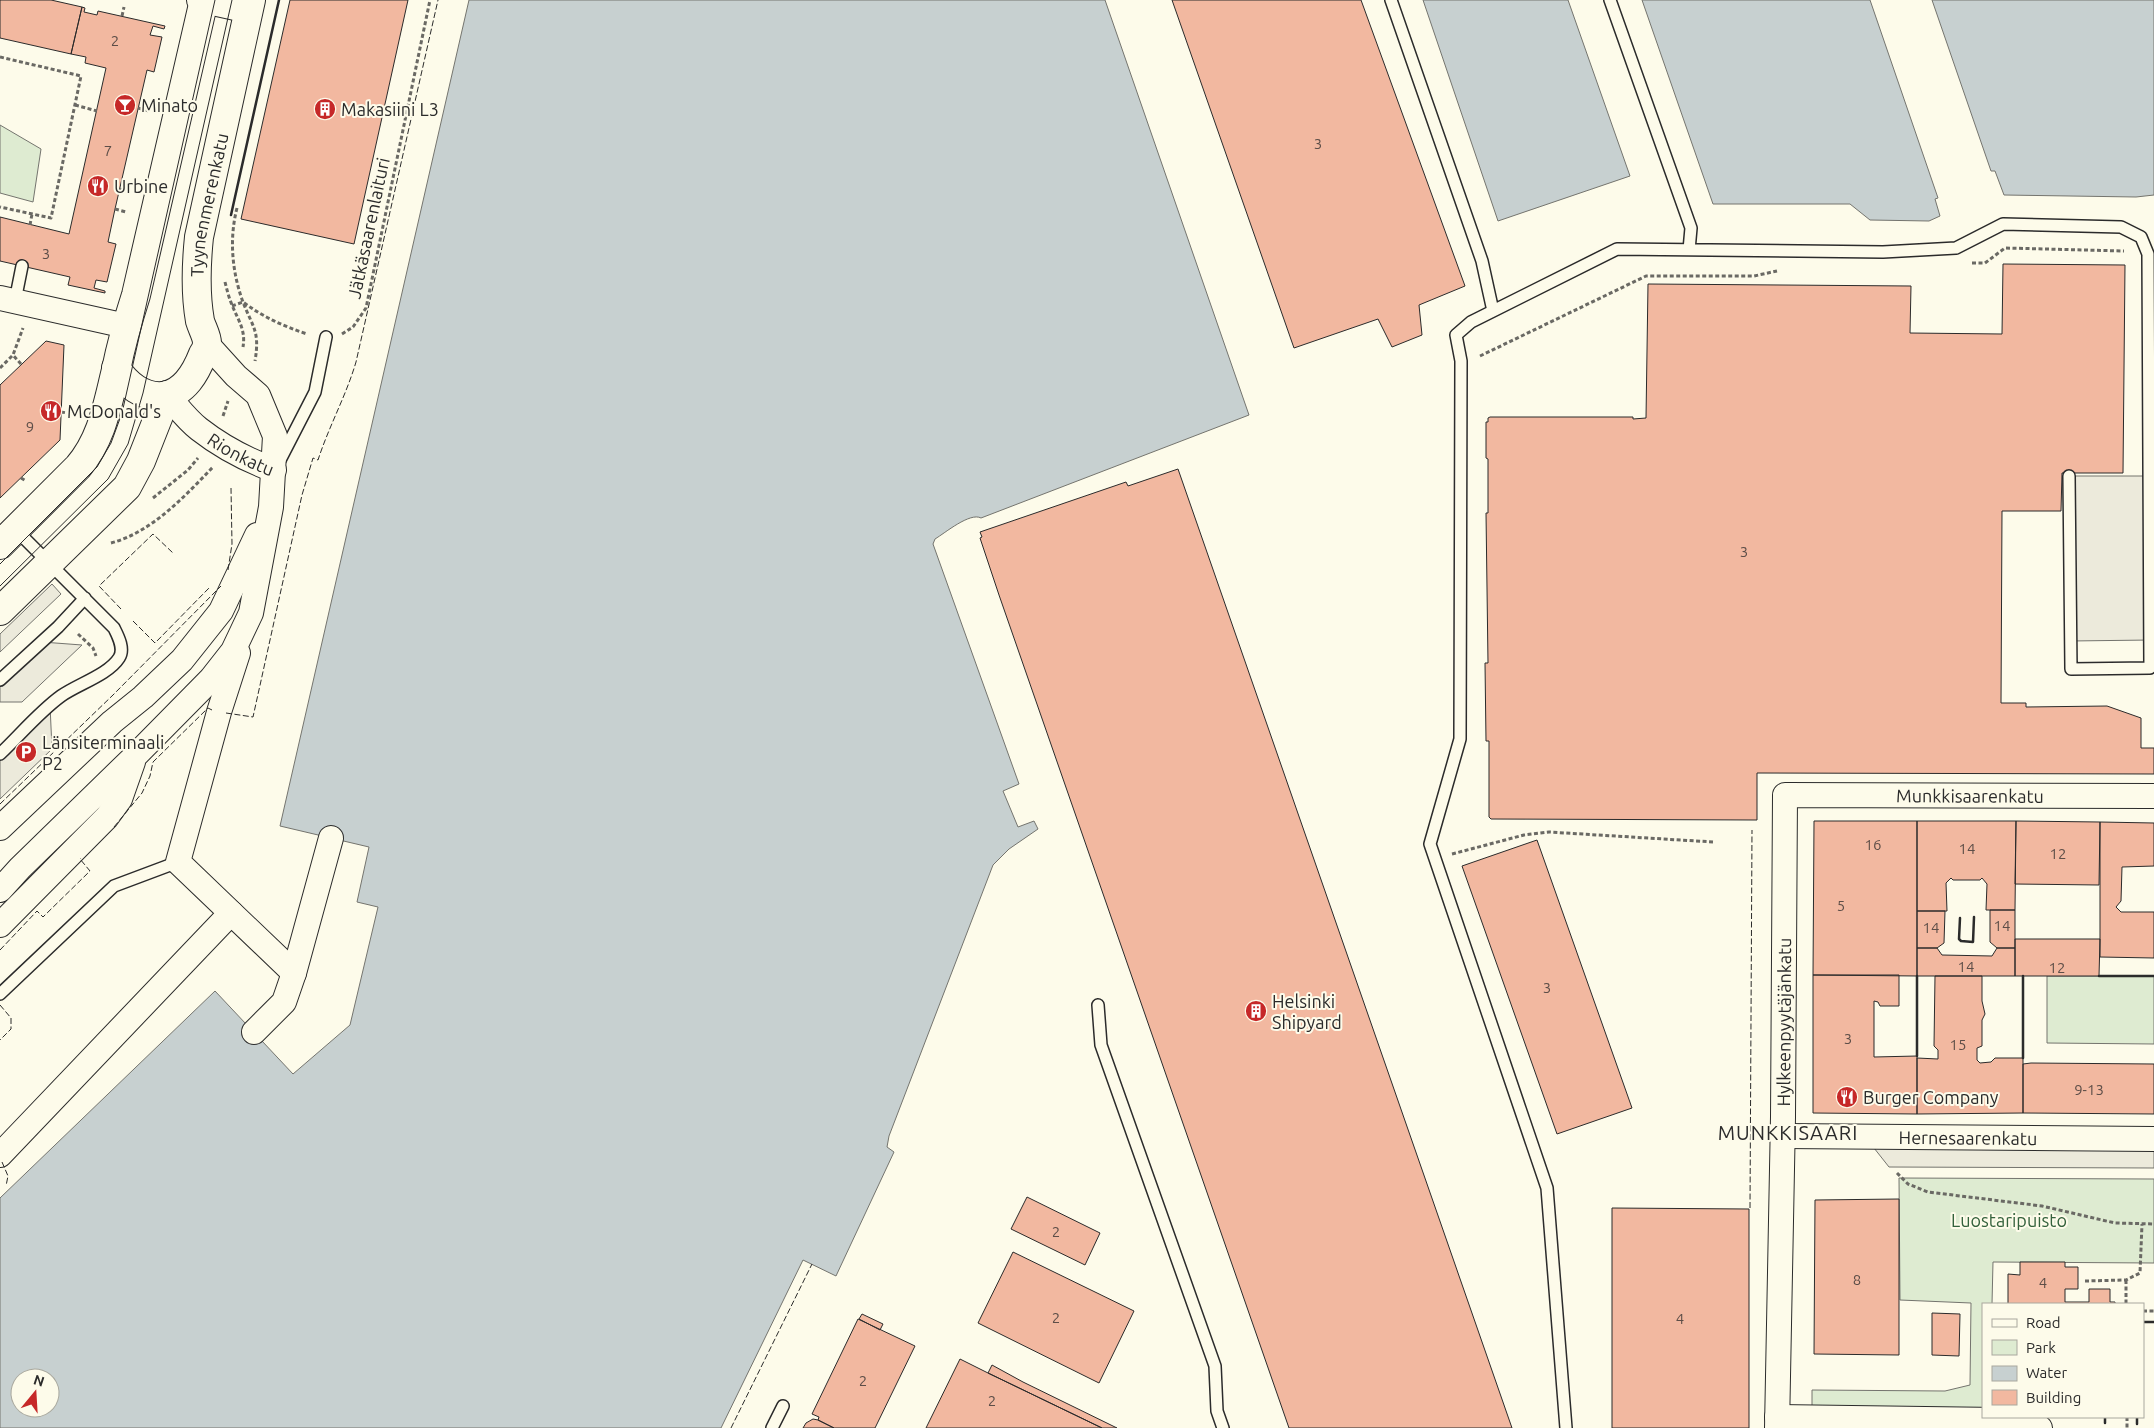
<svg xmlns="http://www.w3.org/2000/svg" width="2154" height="1428" viewBox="0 0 2154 1428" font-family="Ubuntu,sans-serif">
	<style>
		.green { fill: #deebd1; stroke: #74746e }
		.parking { fill: #eceadb; stroke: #74746e }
		.water { fill: #c7d0d0; stroke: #74746e; fill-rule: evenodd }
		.building { fill: #f2b8a0; stroke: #2b2b2b }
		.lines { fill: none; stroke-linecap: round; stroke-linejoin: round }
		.lane-casing { stroke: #2b2b2b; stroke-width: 14 }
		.street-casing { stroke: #2b2b2b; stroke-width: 26 }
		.secondary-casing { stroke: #2b2b2b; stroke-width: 30 }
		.path { stroke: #6a6964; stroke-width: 3; stroke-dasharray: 4 2.5; stroke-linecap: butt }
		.lane { stroke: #fdfbea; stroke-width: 11 }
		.street { stroke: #fdfbea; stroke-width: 24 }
		.secondary { stroke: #fdfbea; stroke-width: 28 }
		.tram { stroke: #2b2b2b; stroke-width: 1 }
		.fence { stroke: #2b2b2b; stroke-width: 1; stroke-dasharray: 6 2.5; stroke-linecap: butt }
		.wall { stroke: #2b2b2b; stroke-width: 2.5 }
		.labels { text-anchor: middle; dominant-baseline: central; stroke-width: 4; stroke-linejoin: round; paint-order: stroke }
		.number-label { font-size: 15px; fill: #5d4e48 }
		.poi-label { font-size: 18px; fill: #2b2b2b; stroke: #fdfbea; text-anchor: start }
		.street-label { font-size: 18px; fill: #2b2b2b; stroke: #fdfbea }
		.park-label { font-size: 18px; fill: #34623c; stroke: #fdfbea }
		.quarter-label { font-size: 20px; letter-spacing: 1px; fill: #2b2b2b; stroke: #fdfbea }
	</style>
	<rect width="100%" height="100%" fill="#fdfbea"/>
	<path class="green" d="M 0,125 L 41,149 L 33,202 L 0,193 Z
		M 2047,976 L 2154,976 L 2154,1044 L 2047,1043 Z
		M 1899,1178 L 2154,1179 L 2154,1263 L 1993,1262 L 1992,1304 L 1983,1304 L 1983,1411 L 1812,1408 L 1812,1390 L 1945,1391 L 1970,1385 L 1971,1303 L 1900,1300 Z"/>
	<path class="parking" d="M 2069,476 L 2149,476 L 2151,640 L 2070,641 Z
		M 52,584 L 61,594 L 0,652 L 0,634 Z
		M 42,642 L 82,645 L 22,702 L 0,702 L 0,680 Z
		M 50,705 L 52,749 L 0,799 L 0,754 Z
		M 1874,1148 L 2154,1149 L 2154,1168 L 1889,1167 Z"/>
	<path class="water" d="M 469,0 L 1105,0 L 1249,415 L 981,518 C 970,512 945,533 935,539 L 933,544 L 1019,784 L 1003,791 L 1018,827 L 1034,821 L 1038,829 L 1009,849 L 993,865 L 889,1136 L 887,1147 L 894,1152 L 836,1276 L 803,1260 L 721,1428 L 0,1428 L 0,1198 L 215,991 L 293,1074 L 350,1025 L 378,907 L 357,902 L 369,847 L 280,826 ZM 20,1378 L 50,1378 L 50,1408 L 20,1408 Z
		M 1423,0 L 1568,0 L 1630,176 L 1498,221 Z
		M 1642,0 L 1870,0 L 1938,198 L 1935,199 L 1940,216 L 1929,221 L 1870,220 L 1850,204 L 1713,204 Z
		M 1932,0 L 2154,0 L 2154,195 L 2136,197 L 2004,195 L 1995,171 L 1991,171 Z"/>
	<path class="building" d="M 0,0 L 51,0 L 82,7 L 71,54 L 0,38 Z
		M 290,0 L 408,0 L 354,244 L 241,219 Z
		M 1172,0 L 1361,0 L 1465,286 L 1419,305 L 1422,335 L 1392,347 L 1378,319 L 1294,348 Z
		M 82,7 L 85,8 L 84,12 L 97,15 L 98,11 L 165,26 L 164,29 L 153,26 L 150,35 L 162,37 L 154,72 L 147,70 L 115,209 L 108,242 L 116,244 L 107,282 L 96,280 L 94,288 L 105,291 L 105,293 L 68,285 L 70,277 L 0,261 L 0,217 L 69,234 L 106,68 L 85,63 L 86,57 L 71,54 Z
		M 2003,264 L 2125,265 L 2123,473 L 2062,473 L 2061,511 L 2002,511 L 2001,703 L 2026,703 L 2026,707 L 2107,706 L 2141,718 L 2141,748 L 2154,748 L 2154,774 L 1757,773 L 1757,820 L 1491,819 L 1489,817 L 1489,741 L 1486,741 L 1485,663 L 1488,663 L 1486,513 L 1488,513 L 1488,459 L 1486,458 L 1486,422 L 1488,422 L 1488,418 L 1490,417 L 1633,417 L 1633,419 L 1646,418 L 1648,284 L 1911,286 L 1910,333 L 2002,334 Z
		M 46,341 L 64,345 L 60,440 L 0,498 L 0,385 Z
		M 1178,469 L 1512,1428 L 1289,1428 L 999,595 L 980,538 L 982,537 L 980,532 L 1126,482 L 1128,486 Z
		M 1814,821 L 1917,821 L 1917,976 L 1813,975 Z
		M 1917,821 L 2016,821 L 2015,910 L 1986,910 L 1987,884 L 1982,878 L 1980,880 L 1953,880 L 1951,878 L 1946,883 L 1947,911 L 1917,911 Z
		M 2016,821 L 2100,822 L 2099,885 L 2015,884 Z
		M 2100,822 L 2154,823 L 2154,866 L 2122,867 L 2121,901 L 2116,907 L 2121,912 L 2154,912 L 2154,958 L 2100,957 Z
		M 1537,840 L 1632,1108 L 1557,1134 L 1462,866 Z
		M 1990,910 L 2015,910 L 2015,948 L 1997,948 L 1990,942 Z
		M 1917,911 L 1945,911 L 1944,943 L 1937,948 L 1917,948 Z
		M 2015,939 L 2100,939 L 2099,976 L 2015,976 Z
		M 1917,948 L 1937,948 L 1942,955 L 1992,956 L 1997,948 L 2015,948 L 2015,976 L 1917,976 Z
		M 1813,975 L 1899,975 L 1899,1006 L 1880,1006 L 1878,1002 L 1874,1001 L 1874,1057 L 1917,1056 L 1917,1114 L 1813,1113 Z
		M 1935,976 L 1982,976 L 1982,1001 L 1985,1014 L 1982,1020 L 1982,1046 L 1977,1048 L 1977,1060 L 1980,1063 L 1991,1062 L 1995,1058 L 2023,1058 L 2023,1113 L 1917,1114 L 1917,1058 L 1938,1059 L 1938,1050 L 1934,1046 Z
		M 2031,1063 L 2154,1064 L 2154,1114 L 2023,1113 L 2023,1064 Z
		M 1027,1197 L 1100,1233 L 1085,1265 L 1011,1229 Z
		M 1899,1199 L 1899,1355 L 1814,1354 L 1815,1200 Z
		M 1612,1208 L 1749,1209 L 1749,1428 L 1612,1428 Z
		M 1013,1252 L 1134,1311 L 1099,1383 L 978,1323 Z
		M 2020,1262 L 2065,1262 L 2065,1267 L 2078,1267 L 2078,1289 L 2065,1289 L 2065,1302 L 2089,1302 L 2089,1289 L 2110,1289 L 2110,1302 L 2115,1302 L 2115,1304 L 2008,1304 L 2008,1274 L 2020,1275 Z
		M 1932,1313 L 1960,1314 L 1959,1356 L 1932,1355 Z
		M 862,1314 L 883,1324 L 880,1330 L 859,1319 Z
		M 858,1319 L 915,1346 L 875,1428 L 834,1428 L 818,1420 L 819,1417 L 812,1414 Z
		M 960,1359 L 988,1373 L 1102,1428 L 926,1428 Z
		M 992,1365 L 1023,1382 L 1117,1428 L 1102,1428 L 988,1373 Z
		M 813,1419 L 818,1420 L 834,1428 L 803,1428 L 806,1423 Z"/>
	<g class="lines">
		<g class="lane-casing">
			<path id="lane" d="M 1391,0 L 1482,261 L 1493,311
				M 1610,0 L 1691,228 L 1689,250
				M 15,301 L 22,266
				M 280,460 L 315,392 L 326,337
				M 0,680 L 58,627 L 85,598
				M 0,754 C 20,735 39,712 61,696 C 78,684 108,675 119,658 C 125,649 118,636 114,628 L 16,530
				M 0,994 L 114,886 L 178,862
				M 1098,1005 L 1101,1045 L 1215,1366 L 1217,1411 L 1223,1428
				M 772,1428 L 783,1406
				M 1566,1428 L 1547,1188 L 1430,844 L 1460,739 L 1461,361 L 1456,335 L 1471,322 L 1617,249 L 1883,252 L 1956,248 L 2003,224 L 2121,227 L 2141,237 L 2148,254 L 2150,668 L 2071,669 L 2069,476"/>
		</g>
		<g class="street-casing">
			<g id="street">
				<path d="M 199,0 L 249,11"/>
				<path d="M 0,298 L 126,326"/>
				<path id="s1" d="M 167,395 C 177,406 187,420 199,429 C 222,447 247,460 274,470"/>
				<path d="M 238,653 L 219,712 L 178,862 L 294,973 L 284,1002 L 254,1032"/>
				<path d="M 0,828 L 112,722 L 143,697 L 182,660 L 221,611 L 257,535"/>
				<path d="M 0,890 L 20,868 L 134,757 L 211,679 L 233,651 L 251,613 L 271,507 L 275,436 L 258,395 L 236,376 L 207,344"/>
				<path d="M 0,925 L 107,817 L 120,799 L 133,762"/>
				<path d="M 294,973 L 331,838"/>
				<path id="s2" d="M 1783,1136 L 2154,1139"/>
				<path d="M 0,1155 L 231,913"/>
				<path d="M 1777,1417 L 1999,1420 L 2040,1428"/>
				<path id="s3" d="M 1777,1428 L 1783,1117 L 1785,795 L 2154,796"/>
			</g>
		</g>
		<g class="secondary-casing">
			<g id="secondary">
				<path id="s4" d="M 116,368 C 126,384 143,398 163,396 C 185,393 196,372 203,354 C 205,351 207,347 207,343 C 207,336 202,328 200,321 C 195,293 196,266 199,237 L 251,0"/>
				<path d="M 0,545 L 78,467 C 102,439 107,406 116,370 C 121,345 128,320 136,295 L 204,0"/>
				<path d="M 0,611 L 127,487 L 141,461 L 167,395"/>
			</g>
		</g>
		<path class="path" d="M 122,16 L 124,7
			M 0,57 L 81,76 L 51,218 L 0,207
			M 75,105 L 97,111
			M 138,108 L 149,111
			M 120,189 L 130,192
			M 237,208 C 229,239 232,272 243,302 C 253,328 260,331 255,361
			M 115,209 L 126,212
			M 30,225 L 32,214
			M 1972,263 L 1985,263 L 2005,248 L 2124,251
			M 225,282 C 227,290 229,298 232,305 C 238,320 246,330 243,347
			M 232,306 L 243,302 C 263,317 283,326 307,334
			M 342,334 L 353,327 L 366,308 L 430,0
			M 1480,356 L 1646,276 L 1754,276 L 1777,271
			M 21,364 L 13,355 L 23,328
			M 0,368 L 13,355
			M 61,412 L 74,414
			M 223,416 L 228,401
			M 21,478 L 26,481
			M 153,498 L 188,470 L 198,458
			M 111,543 C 152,532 184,497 213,467
			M 78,634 L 93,648 L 96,656
			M 1452,854 L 1524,835 L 1549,832 L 1713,842
			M 1897,1173 L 1908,1184 L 1928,1192 L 2042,1206 L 2115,1223 L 2154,1224
			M 2126,1280 L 2126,1304
			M 2085,1281 L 2126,1280 L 2140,1273 L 2142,1224
			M 2143,1311 L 2154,1311
			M 2127,1417 L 2127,1428"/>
		<use href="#lane" class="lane"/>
		<use href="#street" class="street"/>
		<use href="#secondary" class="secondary"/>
		<path class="tram" d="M 0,564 L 97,467 L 111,443 L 122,413 L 215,0
			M 0,586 L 108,479 L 128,444 L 143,393 L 232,0"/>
		<path class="fence" d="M 228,570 L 232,544 L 231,488
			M 121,609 L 99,586 L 153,534 L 173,553
			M 133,621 L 155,643 L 210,587
			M 226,713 L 253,717 L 302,495 L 313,458 L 318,460 C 329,426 346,396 356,362 L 438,0
			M 0,804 L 113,695 L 221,586
			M 114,827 L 142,793 L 150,776 L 153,762 L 208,708 L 212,710
			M 0,950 L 37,911 L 43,917 L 90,871 L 80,859 L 81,858
			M 0,1005 L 11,1018 L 11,1029 L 0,1040
			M 2,1162 L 8,1176 L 6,1186
			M 1750,1208 L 1752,830
			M 731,1428 L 812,1264"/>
		<path class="wall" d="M 231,215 L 279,0
			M 1960,918 L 1959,939 L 1961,941 L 1973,942 L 1974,917
			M 2099,976 L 2154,976
			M 1917,1056 L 1917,976
			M 2023,1058 L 2023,976
			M 2143,1322 L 2154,1322
			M 2105,1417 L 2105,1423
			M 2137,1424 L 2137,1417"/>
	</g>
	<defs>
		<g id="bar-disc" transform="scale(1.125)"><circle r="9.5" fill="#c62828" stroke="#fdfbea"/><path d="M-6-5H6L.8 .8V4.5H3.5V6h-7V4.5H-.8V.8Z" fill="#fff"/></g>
		<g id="building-disc" transform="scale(1.125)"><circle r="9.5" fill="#c62828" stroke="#fdfbea"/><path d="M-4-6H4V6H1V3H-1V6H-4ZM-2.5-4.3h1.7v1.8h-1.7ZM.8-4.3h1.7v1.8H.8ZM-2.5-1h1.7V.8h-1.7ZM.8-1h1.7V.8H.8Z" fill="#fff"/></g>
		<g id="restaurant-disc" transform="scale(1.125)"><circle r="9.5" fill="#c62828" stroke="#fdfbea"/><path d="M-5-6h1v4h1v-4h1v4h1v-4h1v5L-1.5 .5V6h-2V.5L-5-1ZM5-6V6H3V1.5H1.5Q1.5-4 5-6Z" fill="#fff"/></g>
		<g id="parking-disc" transform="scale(1.125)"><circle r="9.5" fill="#c62828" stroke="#fdfbea"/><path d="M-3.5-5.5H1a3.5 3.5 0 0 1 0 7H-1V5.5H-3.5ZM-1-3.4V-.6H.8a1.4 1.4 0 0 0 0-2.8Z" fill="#fff"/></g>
	</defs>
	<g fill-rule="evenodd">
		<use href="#bar-disc" x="125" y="105"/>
		<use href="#building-disc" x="325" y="109"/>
		<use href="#restaurant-disc" x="98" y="186"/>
		<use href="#restaurant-disc" x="51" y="411"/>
		<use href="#parking-disc" x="26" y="752"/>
		<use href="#building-disc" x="1256" y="1011"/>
		<use href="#restaurant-disc" x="1847" y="1097"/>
	</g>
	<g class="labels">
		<g class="number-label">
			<text x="115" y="40">2</text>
			<text x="1318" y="143">3</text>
			<text x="108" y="150">7</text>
			<text x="46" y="253">3</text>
			<text x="30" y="426">9</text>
			<text x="1744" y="551">3</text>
			<text x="1873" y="844">16</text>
			<text x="1967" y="848">14</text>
			<text x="2058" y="853">12</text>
			<text x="1841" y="905">5</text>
			<text x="2002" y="925">14</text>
			<text x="1931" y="927">14</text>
			<text x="1966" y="966">14</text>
			<text x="2057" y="967">12</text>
			<text x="1547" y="987">3</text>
			<text x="1848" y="1038">3</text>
			<text x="1958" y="1044">15</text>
			<text x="2089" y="1089">9-13</text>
			<text x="1056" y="1231">2</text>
			<text x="1857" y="1279">8</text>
			<text x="2043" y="1282">4</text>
			<text x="1056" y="1317">2</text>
			<text x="1680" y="1318">4</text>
			<text x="863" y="1380">2</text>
			<text x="992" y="1400">2</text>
		</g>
		<g class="poi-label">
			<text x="141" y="105">Minato</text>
			<text x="341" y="109">Makasiini L3</text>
			<text x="114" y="186">Urbine</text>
			<text x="67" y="411">McDonald's</text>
			<text x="42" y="742">Länsiterminaali<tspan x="42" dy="21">P2</tspan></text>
			<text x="1272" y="1001">Helsinki<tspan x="1272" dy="21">Shipyard</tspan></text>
			<text x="1863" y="1097">Burger Company</text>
		</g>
		<g class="street-label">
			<text stroke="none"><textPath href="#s4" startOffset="271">Tyynenmerenkatu</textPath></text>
			<text transform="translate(368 228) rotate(-78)">Jätkäsaarenlaituri</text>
			<text stroke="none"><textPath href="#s1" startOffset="96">Rionkatu</textPath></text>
			<text stroke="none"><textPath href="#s3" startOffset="818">Munkkisaarenkatu</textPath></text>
			<text stroke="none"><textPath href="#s3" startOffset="406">Hylkeenpyytäjänkatu</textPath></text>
			<text stroke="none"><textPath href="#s2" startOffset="185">Hernesaarenkatu</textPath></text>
		</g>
		<g class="park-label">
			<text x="2009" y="1220">Luostaripuisto</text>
		</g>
		<g class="quarter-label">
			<text x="1788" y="1132">MUNKKISAARI</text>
		</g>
	</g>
	<rect x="1982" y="1303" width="162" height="115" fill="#fdfbea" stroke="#a9a89e"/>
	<rect x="1992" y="1319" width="25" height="8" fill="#fdfbea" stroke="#a9a89e"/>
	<text x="2026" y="1328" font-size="15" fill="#2b2b2b">Road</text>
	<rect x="1992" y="1340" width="25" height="15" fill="#deebd1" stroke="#a9a89e"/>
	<text x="2026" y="1353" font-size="15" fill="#2b2b2b">Park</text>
	<rect x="1992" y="1366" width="25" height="15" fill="#c7d0d0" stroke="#a9a89e"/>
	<text x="2026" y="1378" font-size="15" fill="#2b2b2b">Water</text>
	<rect x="1992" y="1390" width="25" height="15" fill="#f2b8a0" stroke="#a9a89e"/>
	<text x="2026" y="1403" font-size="15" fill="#2b2b2b">Building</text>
	<g transform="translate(35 1393) rotate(18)"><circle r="24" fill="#fdfbea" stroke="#a9a89e"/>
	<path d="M0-4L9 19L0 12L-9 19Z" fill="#c62828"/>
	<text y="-8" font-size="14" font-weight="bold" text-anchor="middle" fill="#2b2b2b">N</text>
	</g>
</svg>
